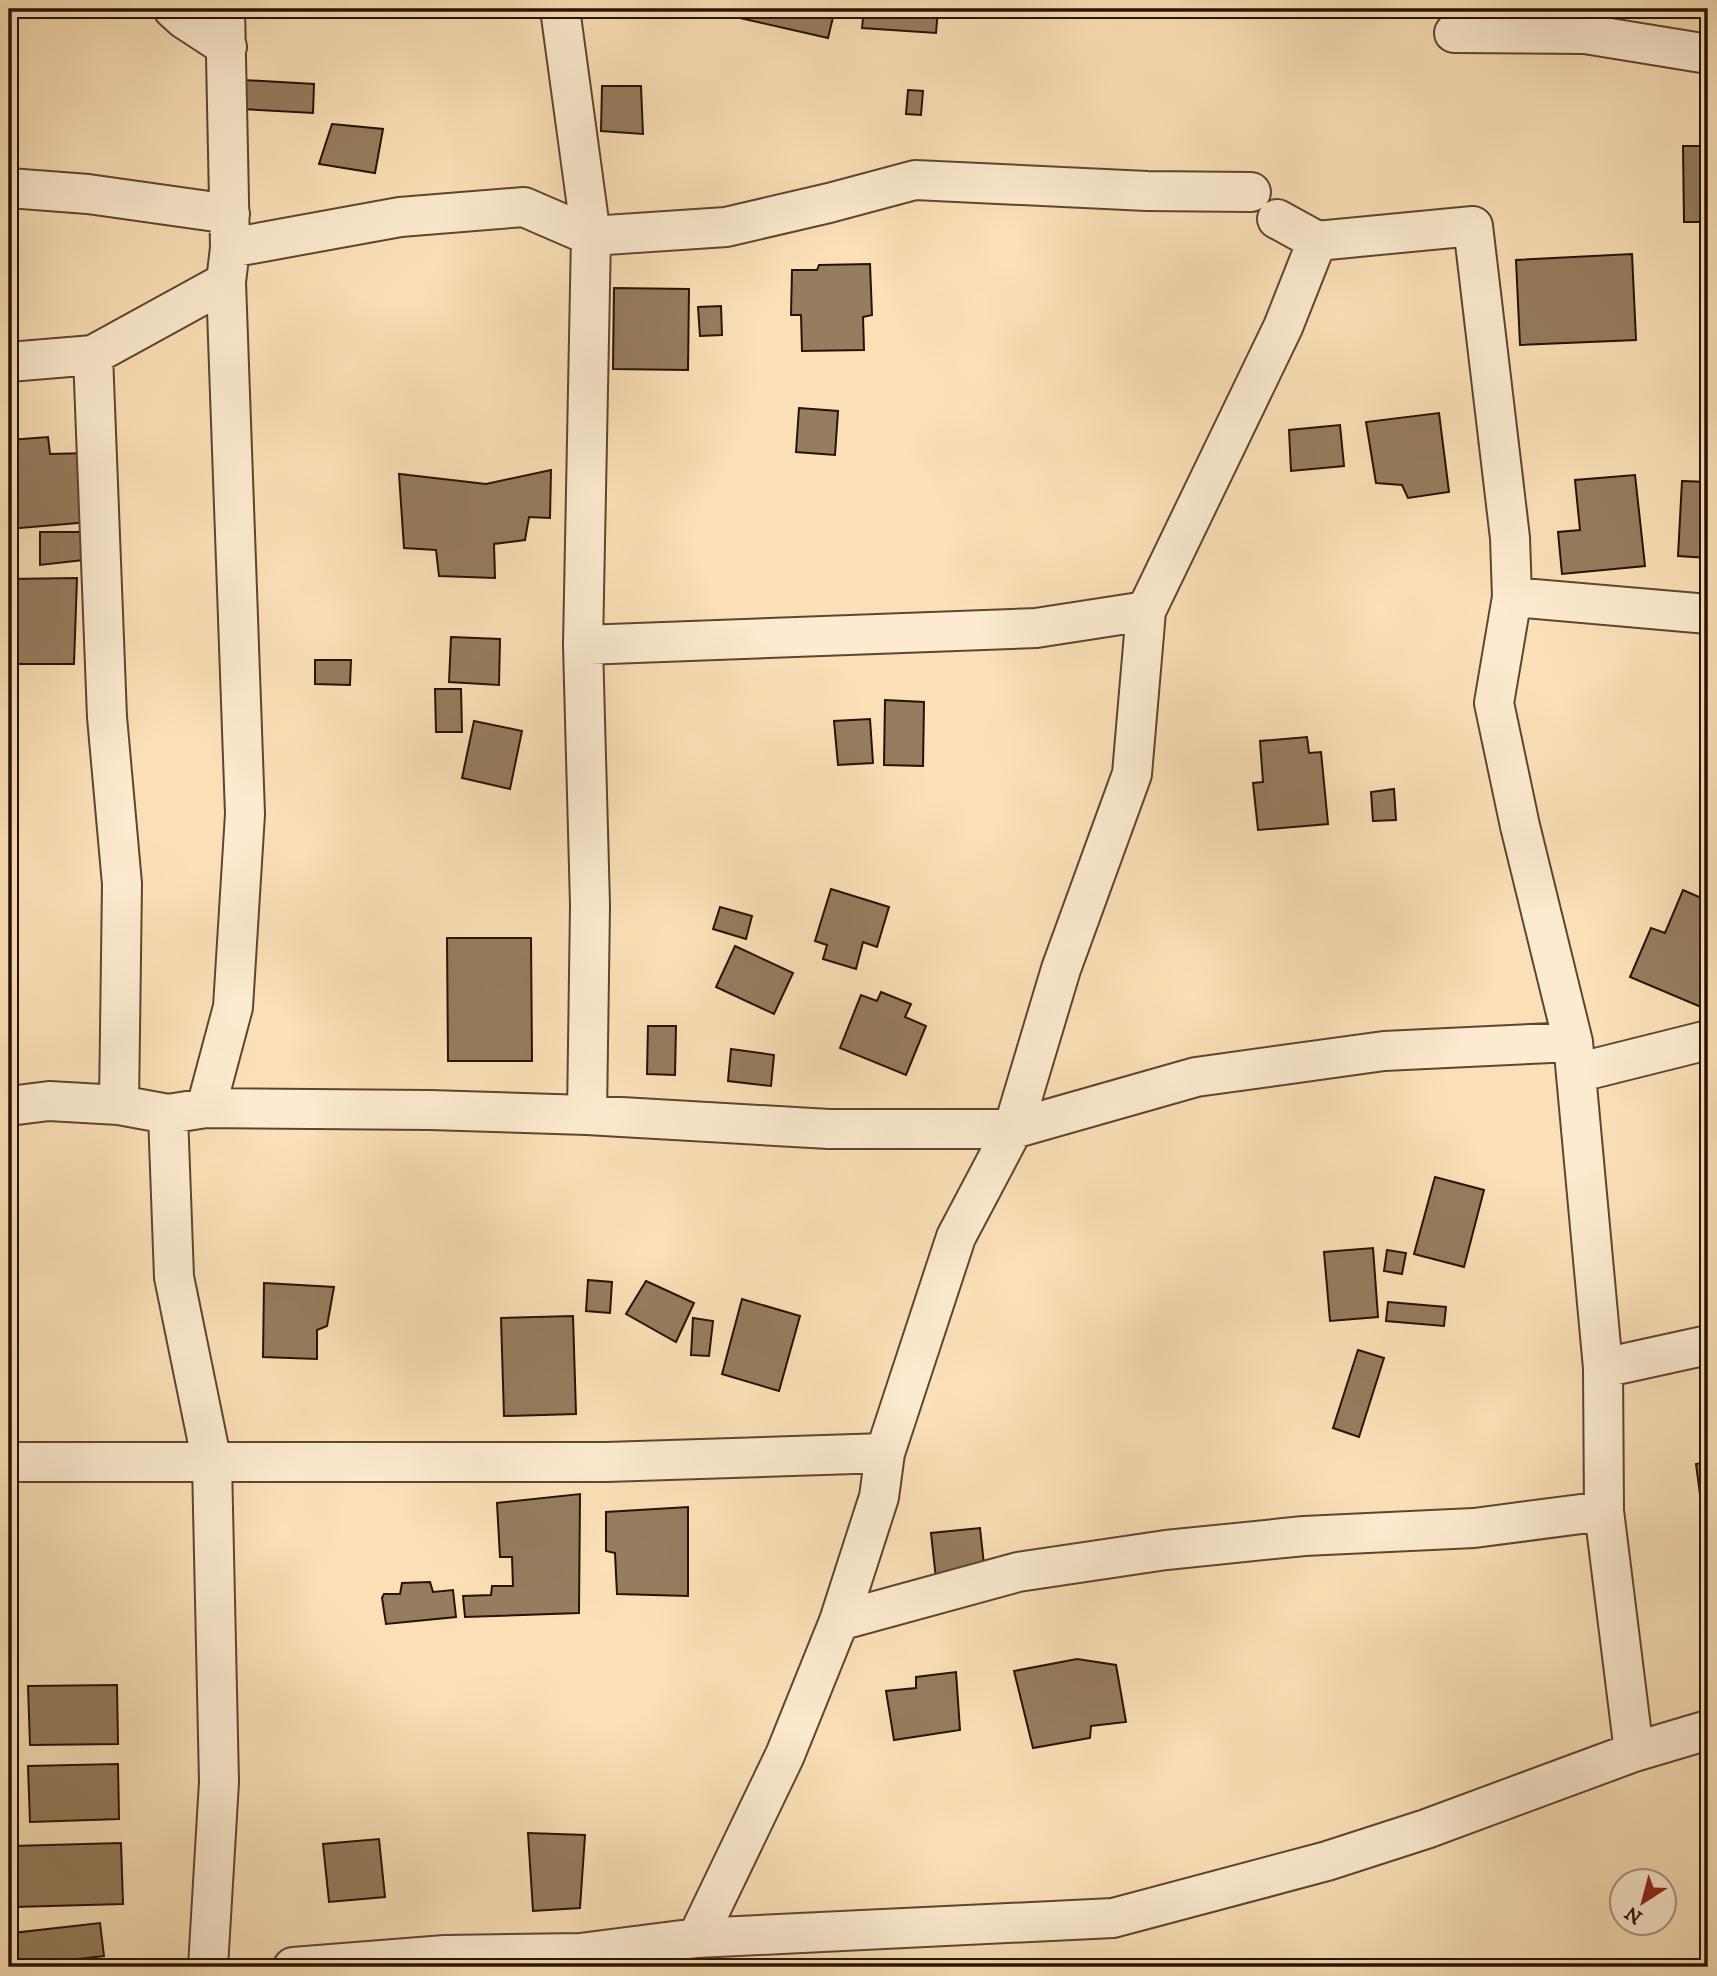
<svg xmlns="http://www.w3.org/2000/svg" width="1717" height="1976" viewBox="0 0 1717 1976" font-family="'IM FELL DW Pica',serif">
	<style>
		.building { fill: #967d5f; stroke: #281200; stroke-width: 2 }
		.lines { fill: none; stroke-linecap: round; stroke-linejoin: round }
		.street-casing { stroke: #5d462e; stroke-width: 42 }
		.street { stroke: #fcebd0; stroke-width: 38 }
	</style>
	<rect width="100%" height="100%" fill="#fbe0b7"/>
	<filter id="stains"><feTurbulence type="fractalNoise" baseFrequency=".00286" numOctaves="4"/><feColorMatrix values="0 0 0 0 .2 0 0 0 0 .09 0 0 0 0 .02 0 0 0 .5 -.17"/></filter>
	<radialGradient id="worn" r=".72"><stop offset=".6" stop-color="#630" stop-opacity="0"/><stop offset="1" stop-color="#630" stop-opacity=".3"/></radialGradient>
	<path class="building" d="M 723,9 L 835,9 L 828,38 L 722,14 Z
		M 864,9 L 938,9 L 936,33 L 862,28 Z
		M 243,80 L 314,84 L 313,113 L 242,109 Z
		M 602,86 L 641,86 L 643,134 L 601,131 Z
		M 908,90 L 923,91 L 921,115 L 906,114 Z
		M 332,124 L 383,129 L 375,173 L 319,164 Z
		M 1683,146 L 1708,146 L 1708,222 L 1684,222 Z
		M 1632,254 L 1636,340 L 1520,345 L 1516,260 Z
		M 870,264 L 872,315 L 863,317 L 864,350 L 802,351 L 801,315 L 791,315 L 792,270 L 817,270 L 819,265 Z
		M 614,288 L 689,289 L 688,370 L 613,369 Z
		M 721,306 L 722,335 L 700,336 L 698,307 Z
		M 799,408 L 838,411 L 835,455 L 796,452 Z
		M 1439,413 L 1449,492 L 1408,498 L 1402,485 L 1376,483 L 1366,422 Z
		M 1340,425 L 1344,466 L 1291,471 L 1289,430 Z
		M 48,437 L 50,454 L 89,453 L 89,522 L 9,529 L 9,440 Z
		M 551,470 L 550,518 L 529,517 L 525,540 L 494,544 L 495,578 L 439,576 L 436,550 L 404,548 L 399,474 L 486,484 Z
		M 1635,475 L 1645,566 L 1562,574 L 1558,532 L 1580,530 L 1575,480 Z
		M 1682,481 L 1708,482 L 1708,558 L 1678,556 Z
		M 40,532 L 89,532 L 92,559 L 40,565 Z
		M 77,578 L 74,664 L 9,664 L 9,579 Z
		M 451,637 L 500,639 L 499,685 L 449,682 Z
		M 315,660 L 351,660 L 350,685 L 315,684 Z
		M 435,689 L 461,689 L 462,732 L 436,732 Z
		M 885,700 L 924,702 L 923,766 L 884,765 Z
		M 870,719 L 873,763 L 838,765 L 834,721 Z
		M 474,721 L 522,731 L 510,789 L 462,778 Z
		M 1307,737 L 1309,753 L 1321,752 L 1328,824 L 1258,830 L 1253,783 L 1263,782 L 1260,741 Z
		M 1394,789 L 1396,820 L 1373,821 L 1371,792 Z
		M 831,889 L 889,907 L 877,947 L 863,942 L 856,969 L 823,959 L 827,945 L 815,941 Z
		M 1683,890 L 1708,901 L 1708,1010 L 1630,977 L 1651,928 L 1665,933 Z
		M 720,907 L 752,916 L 746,939 L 713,929 Z
		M 447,938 L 531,938 L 532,1061 L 448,1061 Z
		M 735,946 L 793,973 L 774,1014 L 716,987 Z
		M 881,992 L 911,1004 L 905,1017 L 926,1026 L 906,1075 L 840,1048 L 861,995 L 877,1001 Z
		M 648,1026 L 676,1026 L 675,1075 L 647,1074 Z
		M 731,1049 L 774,1055 L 771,1086 L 728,1081 Z
		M 1435,1177 L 1484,1190 L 1464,1267 L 1414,1254 Z
		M 1373,1248 L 1378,1317 L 1330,1321 L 1324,1252 Z
		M 1387,1250 L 1406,1253 L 1402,1274 L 1384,1271 Z
		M 588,1280 L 612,1282 L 610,1313 L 586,1311 Z
		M 646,1281 L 694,1303 L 676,1342 L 626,1314 Z
		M 264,1283 L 334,1287 L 327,1326 L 317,1330 L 317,1359 L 263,1357 Z
		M 742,1299 L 800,1316 L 779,1391 L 722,1374 Z
		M 1388,1302 L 1446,1307 L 1444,1326 L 1386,1321 Z
		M 573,1316 L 576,1414 L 504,1416 L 501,1318 Z
		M 693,1318 L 713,1321 L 709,1356 L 691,1355 Z
		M 1358,1350 L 1384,1358 L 1359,1437 L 1333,1428 Z
		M 1708,1462 L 1708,1524 L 1704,1525 L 1696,1464 Z
		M 580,1494 L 579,1613 L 465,1617 L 463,1596 L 491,1595 L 492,1586 L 513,1586 L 512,1557 L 500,1557 L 497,1503 Z
		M 688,1507 L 688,1596 L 617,1594 L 615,1553 L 606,1551 L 606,1512 Z
		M 980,1528 L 985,1574 L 936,1579 L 931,1533 Z
		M 430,1582 L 433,1592 L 453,1590 L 456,1617 L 386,1624 L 382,1598 L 384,1594 L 400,1594 L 402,1583 Z
		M 1077,1659 L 1116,1665 L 1126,1722 L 1091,1726 L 1090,1738 L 1033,1748 L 1014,1671 Z
		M 956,1672 L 960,1730 L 894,1740 L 886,1691 L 916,1688 L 916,1677 Z
		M 117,1685 L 118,1744 L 30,1745 L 28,1686 Z
		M 118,1764 L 119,1819 L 30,1822 L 28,1766 Z
		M 528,1833 L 585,1835 L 580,1908 L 533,1911 Z
		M 379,1839 L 385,1897 L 329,1902 L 323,1844 Z
		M 121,1843 L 123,1904 L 14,1907 L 12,1846 Z
		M 100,1923 L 104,1956 L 17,1966 L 13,1933 Z"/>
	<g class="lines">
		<g class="street-casing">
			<path id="street" d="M 173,9 L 184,19 L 227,47
				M 560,9 L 591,236 L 583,645 L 590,905 L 587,1115
				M 1454,33 L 1585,34 L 1708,54
				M 9,188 L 88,194 L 230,214
				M 1277,219 L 1317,241 L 1473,226 L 1510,538 L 1512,597 L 1494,703 L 1520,826 L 1573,1042 L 1603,1368 L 1604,1511 L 1634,1752
				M 230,248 L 400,217 L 524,207 L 591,236 L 726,227 L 829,203 L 915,180 L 1147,191 L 1251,192
				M 93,355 L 107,717 L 122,884 L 119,1105
				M 9,362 L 93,355 L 226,282
				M 1512,597 L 1708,614
				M 583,645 L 1036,628 L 1146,611
				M 1576,1073 L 1708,1040
				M 9,1106 L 49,1101 L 119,1105 L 168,1114 L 206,1108 L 430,1110 L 587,1115 L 829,1129 L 1013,1129 L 1196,1077 L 1384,1051 L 1573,1042
				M 206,1108 L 233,1007 L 245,814 L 226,282 L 230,248 L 225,9
				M 168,1114 L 174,1277 L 212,1463 L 219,1782 L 208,1967
				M 1603,1368 L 1708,1345
				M 9,1462 L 606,1462 L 885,1453
				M 839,1621 L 1018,1572 L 1166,1550 L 1304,1536 L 1474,1528 L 1604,1511
				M 697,1938 L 785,1755 L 839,1621 L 879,1497 L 885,1453 L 956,1237 L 1013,1129 L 1061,969 L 1132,774 L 1146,611 L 1283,327 L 1317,241
				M 293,1967 L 445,1955 L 580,1953 L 697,1938 L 1113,1918 L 1327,1861 L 1426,1829 L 1634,1752 L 1708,1730"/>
		</g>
		<use href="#street" class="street"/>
	</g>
	<rect width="1717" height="1976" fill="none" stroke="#fbe0b7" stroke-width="35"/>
	<rect x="10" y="10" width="1696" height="1955" fill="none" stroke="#281200" stroke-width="3.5"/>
	<rect x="18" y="18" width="1682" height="1941" fill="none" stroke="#281200" stroke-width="2"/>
	<g transform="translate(1643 1902) rotate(216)"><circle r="33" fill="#fcebd0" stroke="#a7947d" stroke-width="2"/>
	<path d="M0-5L12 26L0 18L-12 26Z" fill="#8f2418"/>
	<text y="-10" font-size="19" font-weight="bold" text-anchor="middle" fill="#281200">N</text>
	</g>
	<rect width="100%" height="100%" filter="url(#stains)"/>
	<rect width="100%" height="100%" fill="url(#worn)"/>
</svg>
